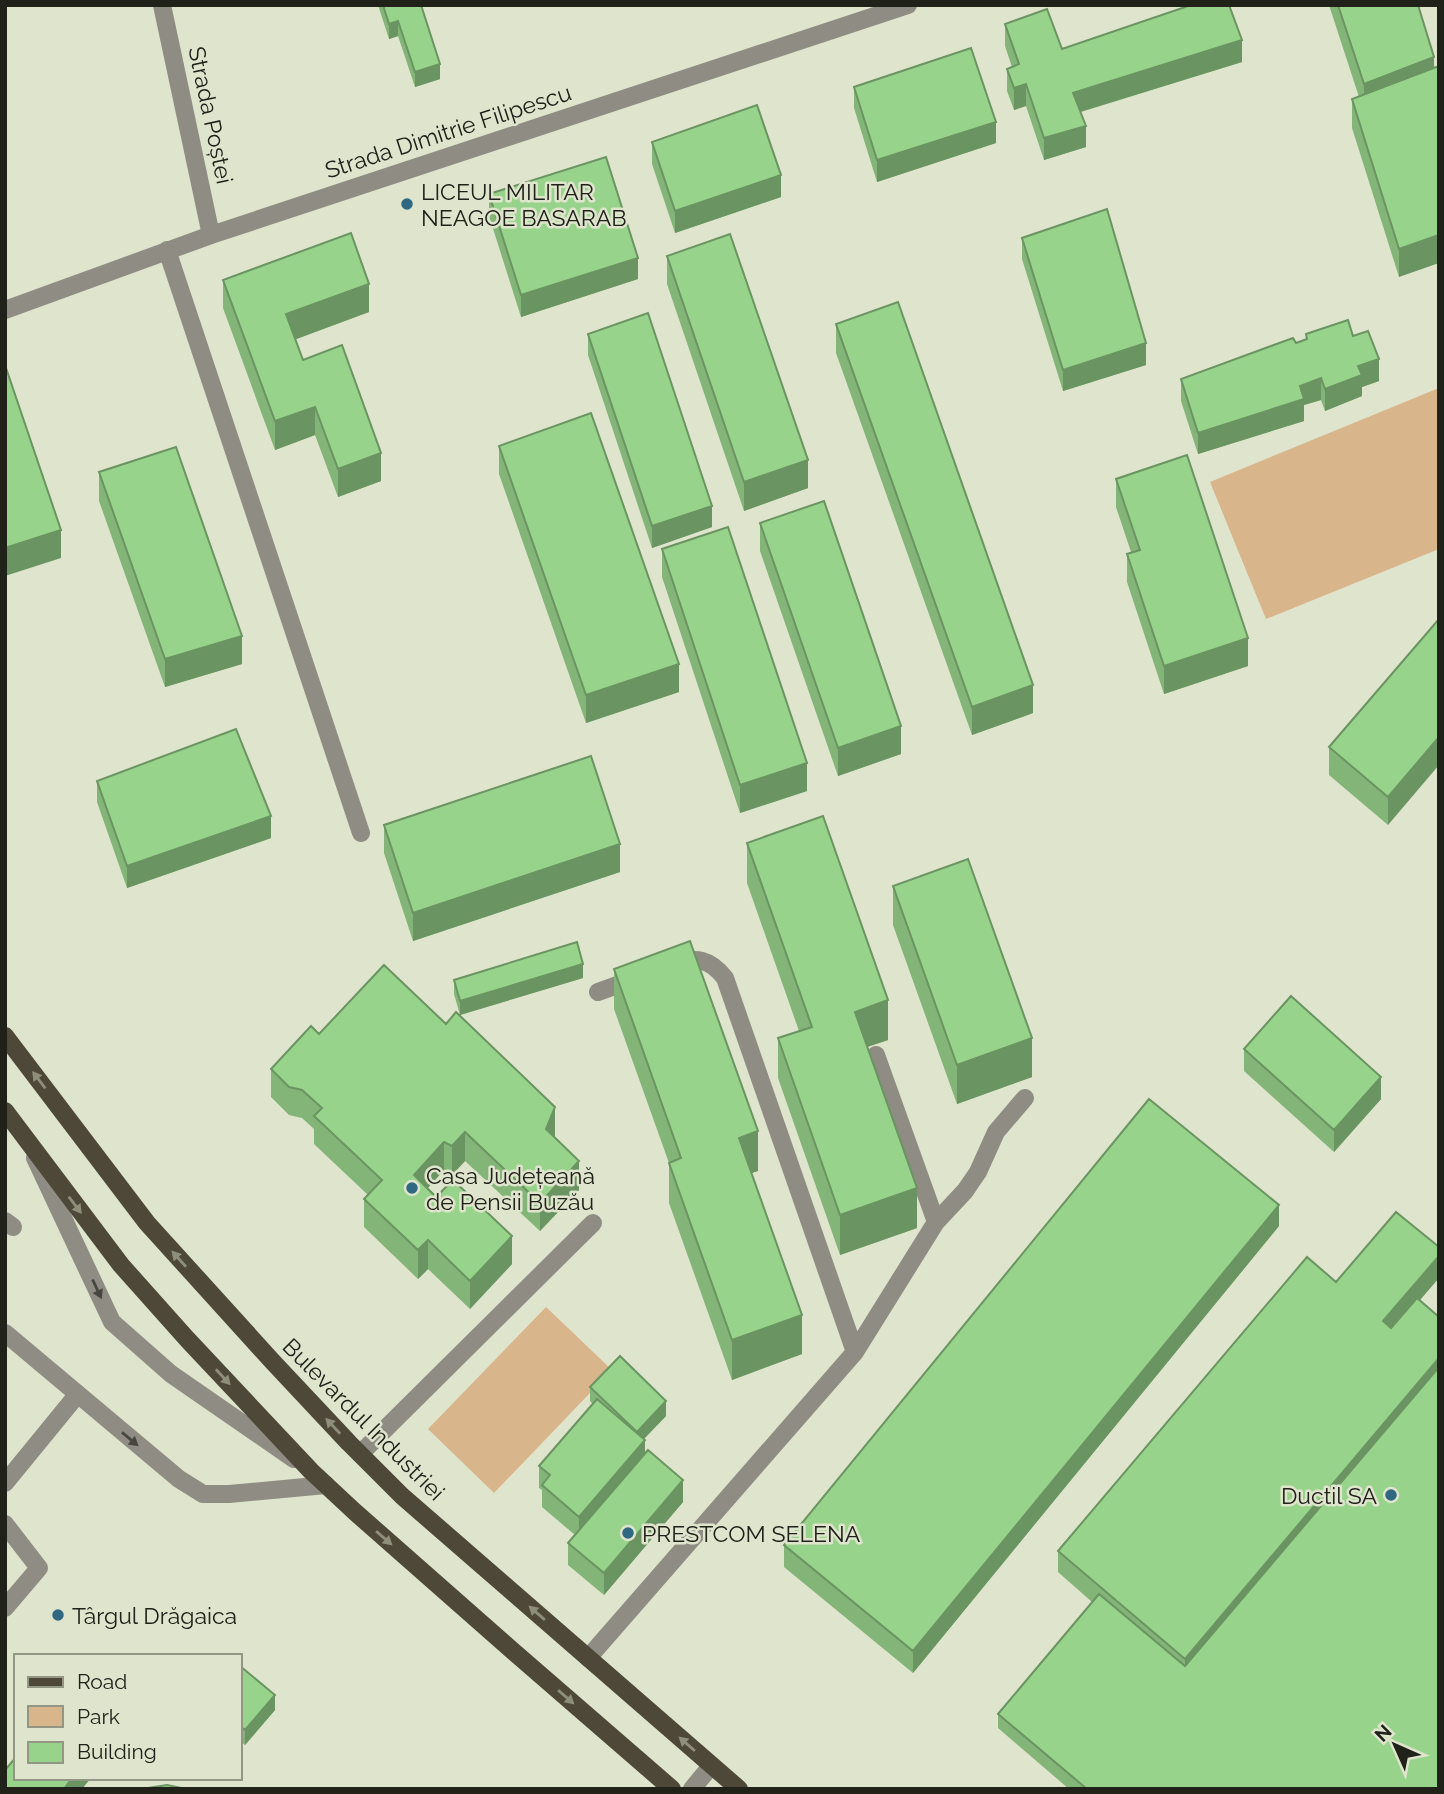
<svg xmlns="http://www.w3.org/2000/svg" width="1444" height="1794" viewBox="0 0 1444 1794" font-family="Raleway,sans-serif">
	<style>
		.green { fill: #d9b58b }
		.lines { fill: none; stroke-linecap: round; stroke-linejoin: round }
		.minor { stroke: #8f8c83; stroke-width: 18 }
		.major { stroke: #4d4838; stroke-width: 18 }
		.wall { fill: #83b578 }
		.shaded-wall { fill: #6a9461 }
		.building { fill: #98d38b; stroke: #6a9461; stroke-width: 2 }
		.oneway { fill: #8f8e7b }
		.oneway2 { fill: #47473f }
		.poi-dot { fill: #306882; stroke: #dfe4cd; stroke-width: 2.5 }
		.labels { text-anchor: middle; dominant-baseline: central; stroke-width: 5; stroke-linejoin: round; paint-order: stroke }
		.street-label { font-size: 23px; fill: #20221a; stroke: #dfe4cd }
		.poi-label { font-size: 23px; fill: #20221a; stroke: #dfe4cd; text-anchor: start }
	</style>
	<rect width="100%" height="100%" fill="#dfe4cd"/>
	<path class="green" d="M 1439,388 L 1439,549 L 1266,619 L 1210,482 Z
		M 546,1307 L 612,1370 L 494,1493 L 428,1429 Z"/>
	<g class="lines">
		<path class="minor" d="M 162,5 L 211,235
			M 167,250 L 361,833
			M 5,310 L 211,235 L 908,5
			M 674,964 C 696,956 710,959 725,978 L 855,1352
			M 598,992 L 634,979
			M 876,1055 L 936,1222
			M 35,1158 L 112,1322 L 171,1374 L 294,1459
			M 5,1221 L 13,1227
			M 5,1333 L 179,1479 L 203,1494 L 229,1494 L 326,1485
			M 360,1454 L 593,1223
			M 5,1483 L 77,1395
			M 5,1524 L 39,1568 L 5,1608
			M 588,1658 L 855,1352 L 936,1222 L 965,1191 L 978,1172 L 996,1132 L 1025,1098
			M 692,1789 L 711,1766"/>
		<path class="major" d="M 5,1036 L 147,1223 L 273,1362 L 349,1443 L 402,1496 L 739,1789
			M 5,1111 L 121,1265 L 187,1339 L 311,1471 L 355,1512 L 514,1652 L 672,1789"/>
	</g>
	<path class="wall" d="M 378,5 L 421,5 L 440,79 L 415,87 L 398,36 L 389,39 Z
		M 1329,5 L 1418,5 L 1399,277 L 1352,128 L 1352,99 L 1359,97 Z
		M 1005,24 L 1062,49 L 1242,62 L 1081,112 L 1086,147 L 1044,160 L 1026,106 L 1014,110 L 1007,91 L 1007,69 L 1012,67 L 1005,46 Z
		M 854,87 L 996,143 L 877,182 L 854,108 Z
		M 652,142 L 781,197 L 675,233 L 652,164 Z
		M 489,194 L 638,279 L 521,317 L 489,216 Z
		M 1022,238 L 1146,365 L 1063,391 L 1022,259 Z
		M 667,256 L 808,488 L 744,511 L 667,284 Z
		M 223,280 L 369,312 L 295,339 L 303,360 L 381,481 L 338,497 L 315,435 L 275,450 L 223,308 Z
		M 836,324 L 1033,713 L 972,735 L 836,353 Z
		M 588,334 L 712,527 L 652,548 L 588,355 Z
		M 1306,334 L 1353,336 L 1379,381 L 1362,387 L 1362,396 L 1325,411 L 1321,400 L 1304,405 L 1304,421 L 1198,454 L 1181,401 L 1181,379 L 1296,343 L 1306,339 Z
		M 499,446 L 679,692 L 586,723 L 499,474 Z
		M 99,472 L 242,664 L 165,687 L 99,501 Z
		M 1116,479 L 1248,666 L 1164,694 L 1127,582 L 1127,554 L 1131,552 L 1116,507 Z
		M 760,523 L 901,754 L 838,776 L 760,551 Z
		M 662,549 L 807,791 L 740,813 L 662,577 Z
		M 1439,619 L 1388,825 L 1329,775 L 1329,747 Z
		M 97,781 L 271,838 L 127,888 L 97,802 Z
		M 384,825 L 620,872 L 413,941 L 384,853 Z
		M 747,843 L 888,1040 L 867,1047 L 917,1228 L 840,1255 L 778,1078 L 778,1038 L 799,1031 L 747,883 Z
		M 893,886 L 1032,1077 L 957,1104 L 893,925 Z
		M 614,969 L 758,1171 L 751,1173 L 802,1354 L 732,1380 L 669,1203 L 669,1163 L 614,1009 Z
		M 583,978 L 460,1015 L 555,1135 L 554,1138 L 579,1190 L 540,1231 L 465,1161 L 452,1175 L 444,1170 L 428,1188 L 512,1264 L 470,1309 L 428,1269 L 418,1279 L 364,1227 L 364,1199 L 368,1195 L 314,1144 L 314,1129 L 302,1118 L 289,1115 L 271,1097 L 271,1069 L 319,1034 L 446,1024 L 460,1015 L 454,994 L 454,980 Z
		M 1244,1049 L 1381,1099 L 1334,1152 L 1244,1071 Z
		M 1279,1226 L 913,1673 L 784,1567 L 784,1545 Z
		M 1336,1282 L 1419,1300 L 1439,1789 L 1069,1789 L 998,1728 L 998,1714 L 1092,1602 L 1058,1572 L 1058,1551 Z
		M 590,1387 L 666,1416 L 644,1439 L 645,1453 L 683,1502 L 604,1595 L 568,1565 L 568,1543 L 575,1535 L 542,1507 L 542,1490 L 539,1488 L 539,1466 L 593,1404 L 590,1401 Z
		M 240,1666 L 275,1710 L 245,1745 L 240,1741 Z"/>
	<path class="shaded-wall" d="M 398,21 L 398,36 L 389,39 L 389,24 Z
		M 1242,40 L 1242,62 L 1073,114 L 1073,93 Z
		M 1434,57 L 1434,85 L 1364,113 L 1364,84 Z
		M 440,64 L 440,79 L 415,87 L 415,72 Z
		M 1026,84 L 1026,106 L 1014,110 L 1014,88 Z
		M 996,122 L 996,143 L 877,182 L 877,160 Z
		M 1086,126 L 1086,147 L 1044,160 L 1044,138 Z
		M 781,175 L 781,197 L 675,233 L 675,211 Z
		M 1439,235 L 1439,263 L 1399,277 L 1399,249 Z
		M 638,258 L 638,279 L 521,317 L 521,295 Z
		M 369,284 L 369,312 L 286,343 L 286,314 Z
		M 1146,343 L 1146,365 L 1063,391 L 1063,370 Z
		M 1379,359 L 1379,381 L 1362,387 L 1362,396 L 1325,411 L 1325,389 L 1358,366 Z
		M 1321,378 L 1321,400 L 1304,405 L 1304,421 L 1198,454 L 1198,433 L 1300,386 Z
		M 315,407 L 315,435 L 275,450 L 275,421 Z
		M 381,453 L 381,481 L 338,497 L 338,469 Z
		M 808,460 L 808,488 L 744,511 L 744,482 Z
		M 712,506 L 712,527 L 652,548 L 652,526 Z
		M 61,530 L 61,558 L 5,576 L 5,548 Z
		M 242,636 L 242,664 L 165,687 L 165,659 Z
		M 1248,638 L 1248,666 L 1164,694 L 1164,666 Z
		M 679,664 L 679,692 L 586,723 L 586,695 Z
		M 1033,685 L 1033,713 L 972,735 L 972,707 Z
		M 901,726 L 901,754 L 838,776 L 838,748 Z
		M 1439,737 L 1439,765 L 1388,825 L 1388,797 Z
		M 807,763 L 807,791 L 740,813 L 740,785 Z
		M 271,816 L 271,838 L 127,888 L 127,866 Z
		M 620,844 L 620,872 L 413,941 L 413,913 Z
		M 583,964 L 583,978 L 460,1015 L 460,1001 Z
		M 888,1000 L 888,1040 L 855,1051 L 855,1012 Z
		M 1032,1038 L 1032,1077 L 957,1104 L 957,1065 Z
		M 1381,1077 L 1381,1099 L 1334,1152 L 1334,1130 Z
		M 555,1107 L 555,1135 L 546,1157 L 546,1129 Z
		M 758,1131 L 758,1171 L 739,1177 L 739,1138 Z
		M 465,1132 L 465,1161 L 452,1175 L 452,1146 Z
		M 444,1142 L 444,1170 L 414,1203 L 414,1175 Z
		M 579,1161 L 579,1190 L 540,1231 L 540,1203 Z
		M 917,1188 L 917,1228 L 840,1255 L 840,1215 Z
		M 1279,1205 L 1279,1226 L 913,1673 L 913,1651 Z
		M 512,1236 L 512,1264 L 470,1309 L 470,1281 Z
		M 428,1240 L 428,1269 L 418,1279 L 418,1250 Z
		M 1439,1256 L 1439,1278 L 1383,1343 L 1383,1321 Z
		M 802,1315 L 802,1354 L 732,1380 L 732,1340 Z
		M 1439,1358 L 1439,1380 L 1185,1681 L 1185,1659 Z
		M 666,1401 L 666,1416 L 637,1446 L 637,1432 Z
		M 645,1440 L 645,1462 L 579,1538 L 579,1517 Z
		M 683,1480 L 683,1502 L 604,1595 L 604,1573 Z
		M 275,1695 L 275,1710 L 245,1745 L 245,1730 Z
		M 72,1778 L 91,1778 L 82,1789 L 64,1789 Z"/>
	<path class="building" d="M 383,5 L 421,5 L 440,64 L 415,72 L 398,21 L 389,24 Z
		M 1191,5 L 1229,5 L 1242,40 L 1073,93 L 1086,126 L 1044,138 L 1026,84 L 1014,88 L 1007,69 L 1019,64 L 1005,24 L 1047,9 L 1062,49 Z
		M 1338,5 L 1418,5 L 1434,57 L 1364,84 Z
		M 971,48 L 996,122 L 877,160 L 854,87 Z
		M 1439,66 L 1439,235 L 1399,249 L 1352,99 Z
		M 757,105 L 781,175 L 675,211 L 652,142 Z
		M 606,157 L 638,258 L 521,295 L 489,194 Z
		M 1107,209 L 1146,343 L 1063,370 L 1022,238 Z
		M 351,233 L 369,284 L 286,314 L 303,360 L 342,345 L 381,453 L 338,469 L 315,407 L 275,421 L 223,280 Z
		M 730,234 L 808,460 L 744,482 L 667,256 Z
		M 898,302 L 1033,685 L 972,707 L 836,324 Z
		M 648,313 L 712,506 L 652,526 L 588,334 Z
		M 1348,320 L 1353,336 L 1368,331 L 1379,359 L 1358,366 L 1362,375 L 1325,389 L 1321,378 L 1300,386 L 1304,399 L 1198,433 L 1181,379 L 1293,338 L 1296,343 L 1307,339 L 1306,334 Z
		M 5,365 L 61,530 L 5,548 Z
		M 591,413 L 679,664 L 586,695 L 499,446 Z
		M 176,447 L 242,636 L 165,659 L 99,472 Z
		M 1187,455 L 1248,638 L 1164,666 L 1127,554 L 1140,550 L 1116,479 Z
		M 824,501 L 901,726 L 838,748 L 760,523 Z
		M 728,527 L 807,763 L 740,785 L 662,549 Z
		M 1439,619 L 1439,737 L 1388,797 L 1329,747 Z
		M 236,729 L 271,816 L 127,866 L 97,781 Z
		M 591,756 L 620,844 L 413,913 L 384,825 Z
		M 823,816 L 888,1000 L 855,1012 L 917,1188 L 840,1215 L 778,1038 L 812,1027 L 747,843 Z
		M 968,859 L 1032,1038 L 957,1065 L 893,886 Z
		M 690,941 L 758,1131 L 739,1138 L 802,1315 L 732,1340 L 669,1163 L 681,1158 L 614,969 Z
		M 577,942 L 583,964 L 460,1001 L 454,980 Z
		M 384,965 L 446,1024 L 456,1012 L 555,1107 L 546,1129 L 579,1161 L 540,1203 L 465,1132 L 452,1146 L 444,1142 L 414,1175 L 436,1197 L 453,1180 L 512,1236 L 470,1281 L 428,1240 L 418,1250 L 364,1199 L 382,1180 L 314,1116 L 322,1108 L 302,1090 L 289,1087 L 271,1069 L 311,1026 L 319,1034 Z
		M 1291,996 L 1381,1077 L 1334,1130 L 1244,1049 Z
		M 1149,1099 L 1279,1205 L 913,1651 L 784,1545 Z
		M 1396,1212 L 1439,1247 L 1439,1256 L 1383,1321 L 1391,1328 L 1417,1298 L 1439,1317 L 1439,1358 L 1185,1659 L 1058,1551 L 1307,1257 L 1336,1282 Z
		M 620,1356 L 666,1401 L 637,1432 L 590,1387 Z
		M 1439,1367 L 1439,1789 L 1087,1789 L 998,1714 L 1099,1594 L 1185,1666 Z
		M 597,1399 L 645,1440 L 579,1517 L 542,1485 L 550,1475 L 539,1466 Z
		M 648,1450 L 683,1480 L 604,1573 L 568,1543 Z
		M 240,1666 L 275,1695 L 245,1730 L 240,1726 Z
		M 16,1757 L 16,1778 L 72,1778 L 64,1789 L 5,1789 L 5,1770 Z
		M 167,1785 L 186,1789 L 146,1789 L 148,1788 Z"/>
	<defs><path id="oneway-solid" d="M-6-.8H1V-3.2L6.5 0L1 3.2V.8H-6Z" transform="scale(1.75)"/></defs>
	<g class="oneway">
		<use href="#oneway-solid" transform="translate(39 1080) rotate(-127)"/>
		<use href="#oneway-solid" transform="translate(75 1205) rotate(53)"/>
		<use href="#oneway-solid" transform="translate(179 1259) rotate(-132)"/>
		<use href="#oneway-solid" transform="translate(223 1377) rotate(47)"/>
		<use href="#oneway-solid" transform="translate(333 1426) rotate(-133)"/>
		<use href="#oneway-solid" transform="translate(384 1538) rotate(41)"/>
		<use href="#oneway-solid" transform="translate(537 1613) rotate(-139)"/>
		<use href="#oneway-solid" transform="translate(566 1697) rotate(41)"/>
		<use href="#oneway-solid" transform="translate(687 1744) rotate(-139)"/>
	</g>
	<g class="oneway2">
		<use href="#oneway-solid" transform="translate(97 1289) rotate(65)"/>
		<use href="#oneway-solid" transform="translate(130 1439) rotate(40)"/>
	</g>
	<g class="poi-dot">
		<circle cx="407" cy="204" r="7"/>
		<circle cx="412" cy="1188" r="7"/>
		<circle cx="1391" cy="1495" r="7"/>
		<circle cx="628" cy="1533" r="7"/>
		<circle cx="58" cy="1615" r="7"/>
	</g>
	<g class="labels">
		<g class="street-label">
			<text transform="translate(211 115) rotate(78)">Strada Poștei</text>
			<text transform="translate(448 131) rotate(-18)">Strada Dimitrie Filipescu</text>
			<text transform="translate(364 1419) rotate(45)">Bulevardul Industriei</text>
		</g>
		<g class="poi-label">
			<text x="421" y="191">LICEUL MILITAR<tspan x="421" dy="26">NEAGOE BASARAB</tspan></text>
			<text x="426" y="1175">Casa Județeană<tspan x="426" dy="26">de Pensii Buzău</tspan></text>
			<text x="1377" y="1495" text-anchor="end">Ductil SA</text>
			<text x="642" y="1533">PRESTCOM SELENA</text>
			<text x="72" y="1615">Târgul Drăgaica</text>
		</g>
	</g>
	<rect width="1444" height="1794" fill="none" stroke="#20221a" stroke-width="14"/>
	<rect x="14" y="1654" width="228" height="126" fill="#dfe4cd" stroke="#939685" stroke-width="2"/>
	<rect x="28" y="1677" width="35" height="10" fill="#4d4838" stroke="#939685" stroke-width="2"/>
	<text x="77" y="1689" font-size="21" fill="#20221a">Road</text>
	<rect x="28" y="1706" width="35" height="21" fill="#d9b58b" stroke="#939685" stroke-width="2"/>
	<text x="77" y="1724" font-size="21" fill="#20221a">Park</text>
	<rect x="28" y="1742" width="35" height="21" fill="#98d38b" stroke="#939685" stroke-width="2"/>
	<text x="77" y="1759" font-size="21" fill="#20221a">Building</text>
	<g transform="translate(1395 1745) rotate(315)" stroke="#dfe4cd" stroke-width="5" paint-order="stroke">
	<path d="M0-5L12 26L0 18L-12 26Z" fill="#20221a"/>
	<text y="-10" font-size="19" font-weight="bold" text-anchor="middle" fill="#20221a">N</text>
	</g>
</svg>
